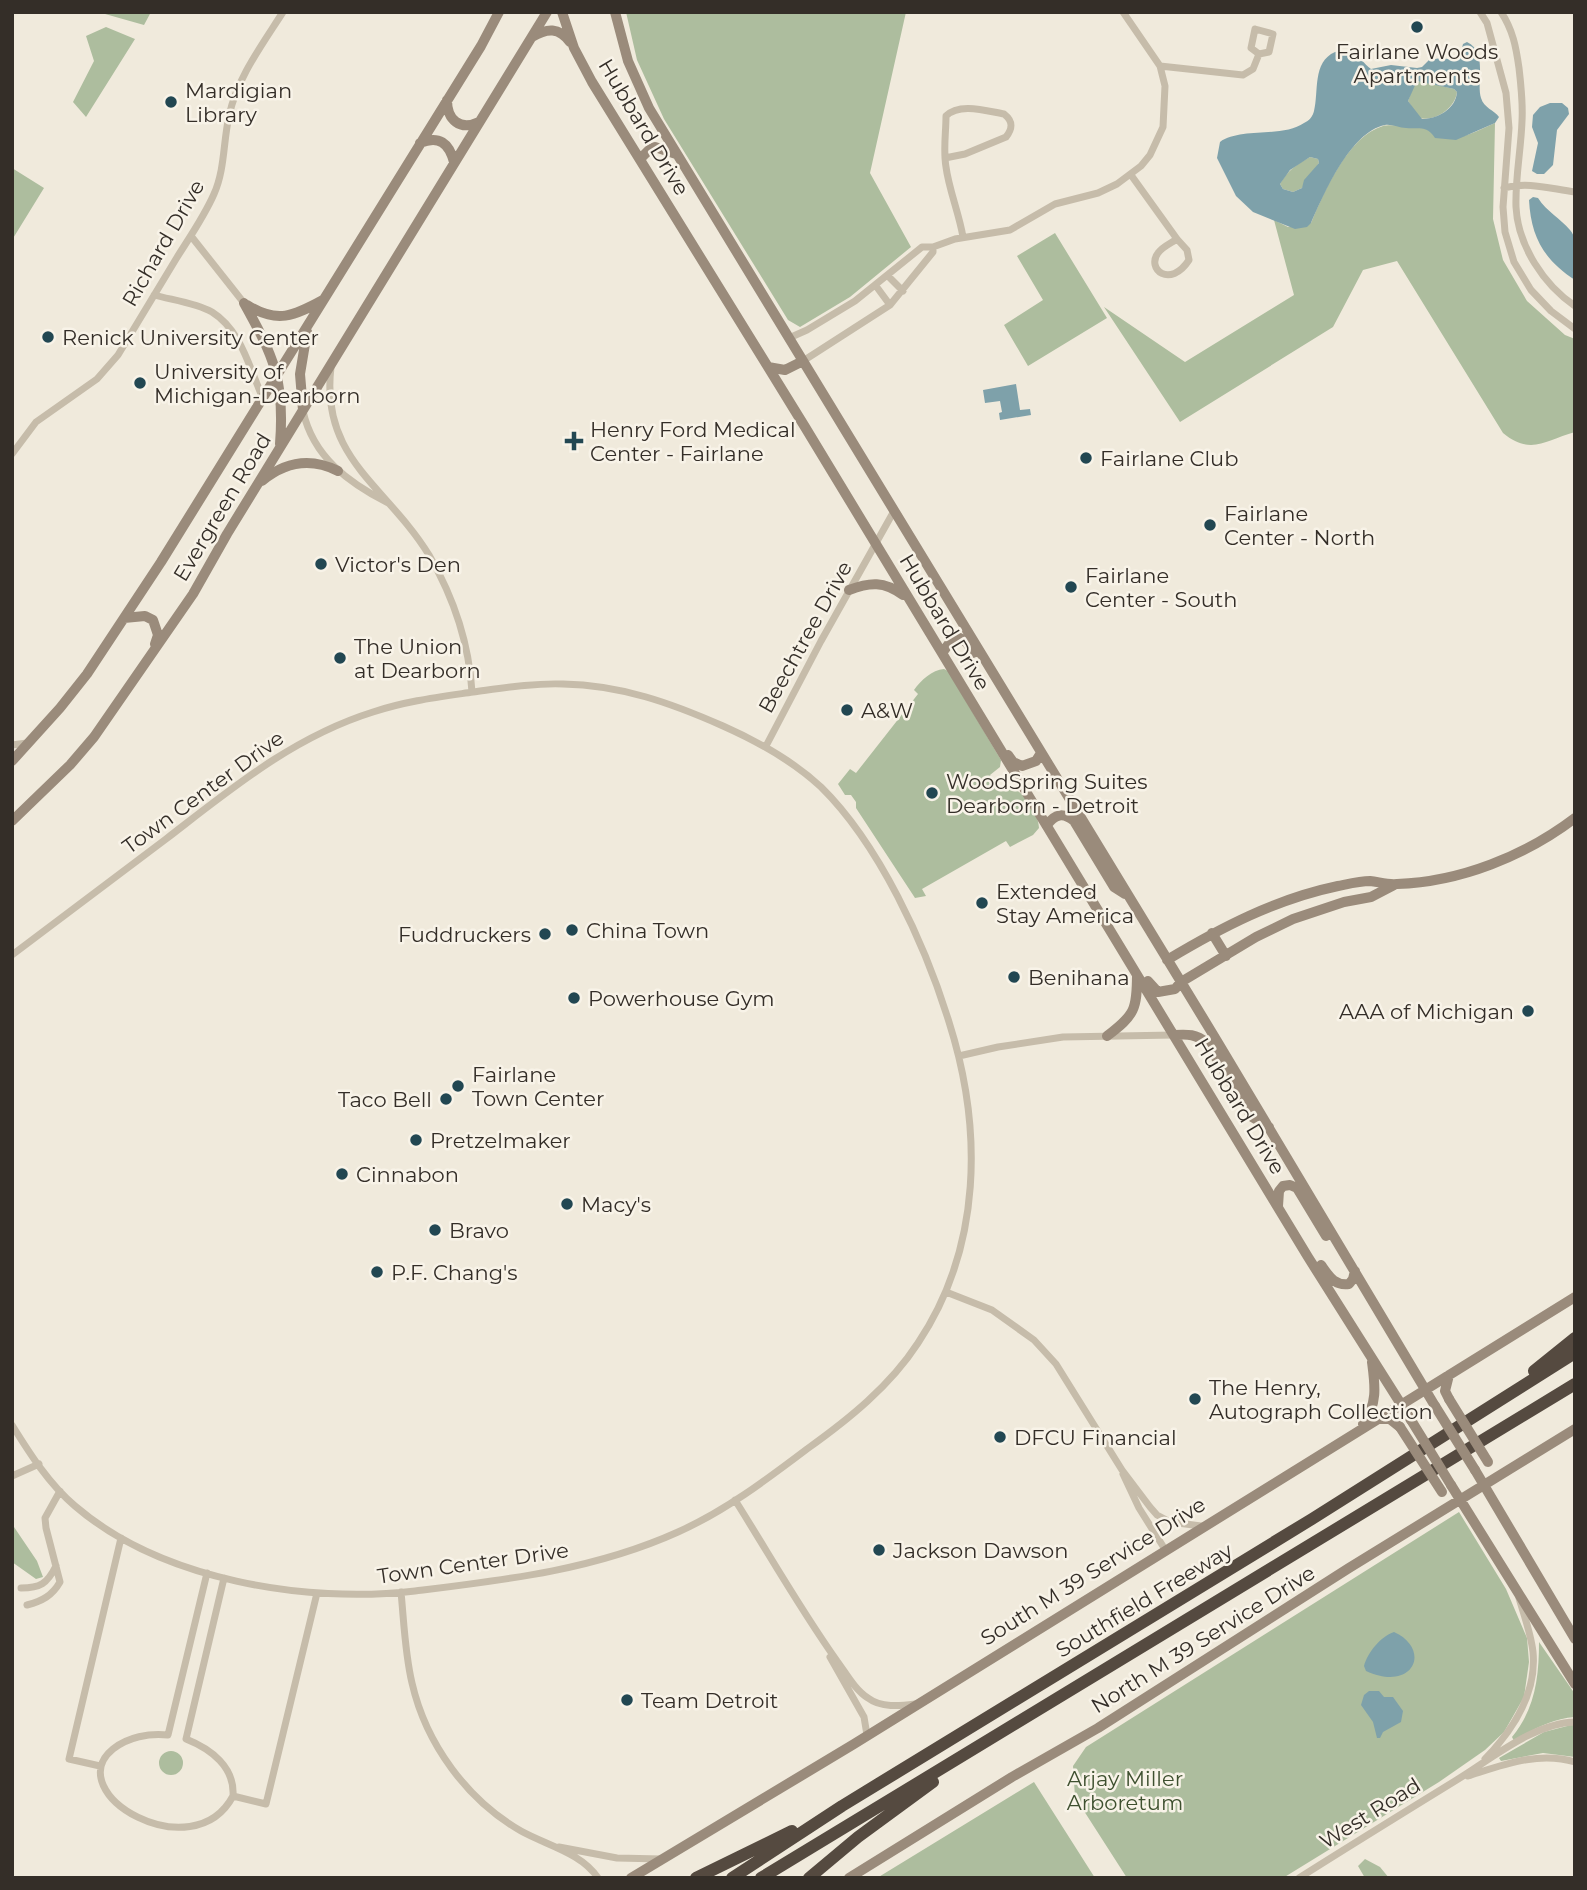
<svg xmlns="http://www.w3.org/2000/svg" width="1587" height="1890" viewBox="0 0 1587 1890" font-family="Montserrat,sans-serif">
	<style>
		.green { fill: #adbd9e }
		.water { fill: #7ea1aa; fill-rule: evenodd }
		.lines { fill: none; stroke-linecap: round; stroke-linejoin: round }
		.street { stroke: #c6bcaa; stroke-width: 7 }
		.secondary { stroke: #9a8b7b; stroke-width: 10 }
		.highway { stroke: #554a40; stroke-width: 12 }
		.secondary-bridge { stroke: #9a8b7b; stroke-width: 10 }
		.poi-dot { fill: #224752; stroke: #f8f3e8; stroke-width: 2.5 }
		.labels { text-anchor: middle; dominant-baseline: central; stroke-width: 5; stroke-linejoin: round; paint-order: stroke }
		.poi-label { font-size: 21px; fill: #342e28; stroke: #f8f3e8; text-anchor: start }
		.street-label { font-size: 21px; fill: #342e28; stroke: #f8f3e8 }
		.park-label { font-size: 21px; fill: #3e502f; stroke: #f8f3e8 }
	</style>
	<rect width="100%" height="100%" fill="#f0eadc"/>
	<path class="green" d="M 98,12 L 151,12 L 144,25 Z
		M 626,12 L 906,12 L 870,173 L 911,247 L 850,297 L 800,327 L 788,320 L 664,119 L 637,60 Z
		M 106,27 L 135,39 L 86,117 L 73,102 L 94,61 L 86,36 Z
		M 1420,81 L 1454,89 L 1457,92 C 1455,109 1434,122 1419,118 L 1408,101 L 1414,84 Z
		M 1495,123 L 1493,219 L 1503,260 L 1527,301 L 1565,335 L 1575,339 L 1575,432 C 1546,440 1531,456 1503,433 L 1397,261 L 1363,270 L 1333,327 L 1180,422 L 1104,307 L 1185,362 L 1294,295 L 1274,220 L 1288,227 L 1311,223 C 1324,192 1348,136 1383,126 C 1390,124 1419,127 1427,129 C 1451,147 1472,133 1495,123 Z
		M 1310,157 L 1318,159 L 1319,163 L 1302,188 L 1293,192 L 1283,189 L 1280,184 C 1287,171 1297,164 1310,157 Z
		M 12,168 L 44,188 L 12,240 Z
		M 1055,233 L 1107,318 L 1028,366 L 1004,325 L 1043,300 L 1017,256 Z
		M 944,669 L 948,671 L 1001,760 L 1000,767 L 990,775 L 996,787 C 1018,781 1038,808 1039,828 L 1033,835 L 1010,847 L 1006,841 L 922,889 L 926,896 L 915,898 L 856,808 L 856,802 L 851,795 L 845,795 L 838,784 L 850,769 L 856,773 L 918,694 L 914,690 C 921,680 932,670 944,669 Z
		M 1459,1512 L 1506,1589 L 1527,1638 L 1529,1662 L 1524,1697 L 1504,1732 L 1485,1750 L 1439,1782 L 1283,1878 L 1127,1878 L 1075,1797 L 1073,1766 L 1086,1747 Z
		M 12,1524 L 37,1561 L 43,1577 L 36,1579 L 12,1562 Z
		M 1539,1642 L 1575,1694 L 1575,1717 C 1551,1719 1534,1729 1514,1741 L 1512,1737 C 1535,1709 1539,1678 1539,1642 Z
		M 1575,1724 L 1575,1757 L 1543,1753 L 1501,1761 L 1499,1758 L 1544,1732 Z
		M159 1763a12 12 0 1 1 24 0a12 12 0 1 1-24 0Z
		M 1034,1782 L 1095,1878 L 877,1878 Z
		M 1365,1859 L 1380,1867 L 1389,1878 L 1365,1878 L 1358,1866 Z"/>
	<path class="water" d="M 1467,42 C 1488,52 1476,81 1481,98 C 1484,108 1494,110 1499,117 L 1495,123 L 1456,140 L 1435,138 C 1427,125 1419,129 1406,128 C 1399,128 1392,124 1385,125 C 1350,132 1324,194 1311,223 L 1307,227 L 1295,229 L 1253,212 L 1236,196 L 1217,158 L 1220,142 C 1240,127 1283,138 1304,123 C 1309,121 1313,116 1314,111 C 1319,92 1312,62 1335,52 C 1340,51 1346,49 1351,51 C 1359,55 1364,64 1371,69 L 1391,65 L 1417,68 L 1422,67 L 1429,60 L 1441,58 L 1455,60 L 1460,55 L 1463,44 ZM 1417,81 L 1454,89 L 1457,92 C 1456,109 1437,119 1422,119 L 1408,101 ZM 1310,157 L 1318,159 L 1319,163 L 1304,180 L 1302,188 L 1293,192 L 1283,189 L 1280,184 L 1290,170 Z
		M 1550,103 L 1562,103 L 1568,108 L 1569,114 L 1557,130 L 1553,165 L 1544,174 L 1537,174 L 1532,171 L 1538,143 L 1532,127 L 1533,115 L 1540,107 Z
		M 1533,197 L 1538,198 C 1547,212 1560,218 1570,230 C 1580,241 1575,266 1575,280 C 1544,260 1531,237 1529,200 Z
		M 1016,384 L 1020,410 L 1030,409 L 1031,415 L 1000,420 L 999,413 L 1002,412 L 1000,401 L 985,403 L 983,390 Z
		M 1394,1632 C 1432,1649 1414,1693 1366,1671 L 1364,1666 C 1368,1652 1380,1637 1394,1632 Z
		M 1369,1691 L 1379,1691 L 1384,1697 L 1393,1697 L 1403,1711 L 1401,1722 L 1383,1732 L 1380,1738 L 1377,1738 L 1373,1722 L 1361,1705 L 1364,1695 Z"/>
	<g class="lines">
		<path class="street" d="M 1480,12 L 1487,23 L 1506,93 L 1509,128 L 1503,207 L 1505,232 L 1514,262 L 1531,290 L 1551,311 L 1575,329
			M 1501,12 C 1513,30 1516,47 1519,68 C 1521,85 1523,104 1522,121 C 1521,150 1515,179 1516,207 C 1518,246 1544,285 1575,306
			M 1160,66 L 1243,75 L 1253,69 L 1259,54 L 1251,48 L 1255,29 L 1273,34 L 1269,52 L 1259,54
			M 945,158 L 965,154 L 1006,137 C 1013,128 1013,121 1004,114 C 987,111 959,102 946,116 C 946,133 943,150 946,167 C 949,190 959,213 963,237
			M 1131,175 L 1177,239 L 1187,250 L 1189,260 C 1170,289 1146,269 1158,253 C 1162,247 1171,243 1177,239
			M 1504,188 C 1528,181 1551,189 1575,192
			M 191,236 L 244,303
			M 888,276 L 903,291
			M 876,286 L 890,305
			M 154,295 C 172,300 196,303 212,312 C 241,330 249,367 262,396
			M 789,338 L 807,330 L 855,301 L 922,247 L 933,247 L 955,239 L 1010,230 L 1055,204 L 1098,193 L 1117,184 L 1141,166 L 1150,155 L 1163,127 L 1165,86 L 1160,66 L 1123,12
			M 803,361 L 890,305 L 933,252 L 933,247
			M 331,367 C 320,459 386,485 429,555 C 454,598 469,643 472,692
			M 303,411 C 313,457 349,483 388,503
			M 12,454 L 36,422 L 97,379 L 118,355 C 137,323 157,291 176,259 C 189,238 204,217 214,194 C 225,169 223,143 229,116 C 237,78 262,45 283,12
			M 12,745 L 27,743
			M 766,746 L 821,641 L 894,511
			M 12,955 C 63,916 115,878 166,839 C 231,789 293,737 373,712 C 406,701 439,697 473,692 C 503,688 533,683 563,684 C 621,685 671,703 723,726 C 759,742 792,760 821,787 C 879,844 925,944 949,1022 C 983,1129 982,1247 918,1343 C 890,1386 849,1419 807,1449 C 766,1480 725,1511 678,1532 C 594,1570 505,1580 415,1591 C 306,1604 161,1580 75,1506 C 49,1484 30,1454 12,1425
			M 959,1056 L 998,1047 L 1063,1037 L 1174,1035
			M 946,1292 L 992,1310 L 1034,1340 L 1056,1364 L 1122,1470 L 1150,1507 L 1157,1515 L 1170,1522 L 1201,1526
			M 1123,1474 L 1139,1508 L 1166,1551
			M 12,1476 L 39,1464
			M 735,1500 C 769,1554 800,1609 837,1661 C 846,1673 855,1690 868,1698 C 881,1708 900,1706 915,1704
			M 207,1573 L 168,1735 C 149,1733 128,1737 113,1749 C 59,1793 193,1871 233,1796 C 235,1767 211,1749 186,1739 L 224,1578
			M 21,1588 C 40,1588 47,1584 56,1566
			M 401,1592 C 404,1623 405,1654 412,1683 C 426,1744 467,1800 521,1831 C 546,1845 582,1853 598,1878
			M 27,1605 C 42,1601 52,1596 60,1582 L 46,1528 L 45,1518 L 60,1491
			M 830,1657 L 864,1717 L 867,1735
			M 1485,1759 C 1513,1730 1537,1694 1533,1652 C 1531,1634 1524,1615 1519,1598
			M 100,1766 L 69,1759 L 121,1538
			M 1468,1776 C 1503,1765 1538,1751 1575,1762
			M 233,1796 L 266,1804 L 317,1593
			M 559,1847 L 617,1858 L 661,1859
			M 1299,1878 C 1351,1845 1403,1813 1455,1781 C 1490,1760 1533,1723 1575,1722"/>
		<path class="secondary" d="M 562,12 L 574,48 L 592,82 L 805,427 L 1308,1257 L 1411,1420
			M 615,12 L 628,61 L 649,108 L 1217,1041 L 1435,1406
			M 532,37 C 547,28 559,27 570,42
			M 447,100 C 447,120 460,131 479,122
			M 420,143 C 439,135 449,143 454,162
			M 640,159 L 649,150 L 655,147 L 676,154
			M 244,303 C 274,357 285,381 280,444
			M 247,305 C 277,324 294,316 323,300
			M 768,367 L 785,370 L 803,361
			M 303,410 L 300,374 L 307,332
			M 262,481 C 285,462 310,457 338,471
			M 849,590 C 870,582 884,581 903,595
			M 124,618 L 145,616 L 153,620 L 158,635 L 155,644
			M 942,653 L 951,641 L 960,638 L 967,643 L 973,653
			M 1008,755 L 1013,762 L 1022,766 L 1036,761 L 1041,753
			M 12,761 L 60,708 L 87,674 L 161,562 L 481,46 L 499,12
			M 12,821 L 70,765 L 94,737 L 193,594 L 227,534 L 547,12
			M 1047,825 C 1055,814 1063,812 1074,821 L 1114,887 L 1125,894
			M 1212,933 L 1226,956
			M 1167,960 C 1222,927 1276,899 1338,886 C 1348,884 1360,881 1370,881 C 1379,882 1388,885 1397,884 C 1460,882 1525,856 1575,818
			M 1148,981 L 1158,992 L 1175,989 L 1181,982 L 1256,937 L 1293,919 L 1344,902 L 1371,897 L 1394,885
			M 1174,1035 C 1188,1034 1196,1034 1207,1043 L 1252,1117 L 1269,1127
			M 1107,1036 C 1135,1015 1137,1009 1137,975
			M 1278,1206 L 1279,1191 L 1283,1186 L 1290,1185 L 1297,1188 L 1326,1236
			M 1321,1265 C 1329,1276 1334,1286 1349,1284 L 1353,1279 L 1355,1271
			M 1449,1399 L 1445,1391 L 1449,1375
			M 1375,1419 L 1390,1419 L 1400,1427
			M 1363,1424 C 1378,1404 1375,1385 1372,1362
			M 1475,1470 L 1575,1639
			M 1451,1485 L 1575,1684
			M 631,1878 L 854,1744 L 1575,1297
			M 849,1878 L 1012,1777 L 1098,1728 L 1349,1568 L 1575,1429"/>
		<path class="highway" d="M 1534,1371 L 1575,1338
			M 696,1878 L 792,1831
			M 732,1878 L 842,1806 L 1312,1519 L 1575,1353
			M 761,1878 L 1575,1384
			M 809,1878 L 858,1837 L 933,1782"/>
		<path class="secondary-bridge" d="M 1449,1399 L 1488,1462
			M 1435,1406 L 1475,1470
			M 1411,1420 L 1451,1485
			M 1400,1427 L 1442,1492"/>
	</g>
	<g class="poi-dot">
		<circle cx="1417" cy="27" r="7"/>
		<circle cx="171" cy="102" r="7"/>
		<circle cx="48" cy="337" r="7"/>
		<circle cx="140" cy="383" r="7"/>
		<path d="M570.5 430.5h7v7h7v7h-7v7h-7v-7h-7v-7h7z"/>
		<circle cx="1086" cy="458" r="7"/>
		<circle cx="1210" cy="525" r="7"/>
		<circle cx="321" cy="564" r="7"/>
		<circle cx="1071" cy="587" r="7"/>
		<circle cx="340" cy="658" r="7"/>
		<circle cx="847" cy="710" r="7"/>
		<circle cx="932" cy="793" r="7"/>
		<circle cx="982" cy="903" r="7"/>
		<circle cx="572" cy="930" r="7"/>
		<circle cx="545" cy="934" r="7"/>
		<circle cx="1014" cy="977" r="7"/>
		<circle cx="574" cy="998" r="7"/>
		<circle cx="1528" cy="1011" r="7"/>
		<circle cx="458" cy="1086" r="7"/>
		<circle cx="446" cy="1099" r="7"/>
		<circle cx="416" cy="1140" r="7"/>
		<circle cx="342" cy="1174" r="7"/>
		<circle cx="567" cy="1204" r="7"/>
		<circle cx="435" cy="1230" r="7"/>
		<circle cx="377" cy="1272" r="7"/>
		<circle cx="1195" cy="1399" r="7"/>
		<circle cx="1000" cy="1437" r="7"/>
		<circle cx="879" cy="1550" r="7"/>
		<circle cx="627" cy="1700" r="7"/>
	</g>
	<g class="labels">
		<g class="poi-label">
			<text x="1417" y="51" text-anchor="middle">Fairlane Woods<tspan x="1417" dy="24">Apartments</tspan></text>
			<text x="185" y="90">Mardigian<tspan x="185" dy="24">Library</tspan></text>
			<text x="62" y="337">Renick University Center</text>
			<text x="154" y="371">University of<tspan x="154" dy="24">Michigan-Dearborn</tspan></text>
			<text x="590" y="429">Henry Ford Medical<tspan x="590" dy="24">Center - Fairlane</tspan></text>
			<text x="1100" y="458">Fairlane Club</text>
			<text x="1224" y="513">Fairlane<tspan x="1224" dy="24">Center - North</tspan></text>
			<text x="335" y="564">Victor's Den</text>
			<text x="1085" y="575">Fairlane<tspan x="1085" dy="24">Center - South</tspan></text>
			<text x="354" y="646">The Union<tspan x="354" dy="24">at Dearborn</tspan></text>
			<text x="861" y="710">A&amp;W</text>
			<text x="946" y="781">WoodSpring Suites<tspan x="946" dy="24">Dearborn - Detroit</tspan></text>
			<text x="996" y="891">Extended<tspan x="996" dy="24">Stay America</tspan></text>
			<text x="586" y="930">China Town</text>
			<text x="531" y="934" text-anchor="end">Fuddruckers</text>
			<text x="1028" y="977">Benihana</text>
			<text x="588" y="998">Powerhouse Gym</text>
			<text x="1514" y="1011" text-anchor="end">AAA of Michigan</text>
			<text x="472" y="1074">Fairlane<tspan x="472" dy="24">Town Center</tspan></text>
			<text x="432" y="1099" text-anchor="end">Taco Bell</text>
			<text x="430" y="1140">Pretzelmaker</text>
			<text x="356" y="1174">Cinnabon</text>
			<text x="581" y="1204">Macy's</text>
			<text x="449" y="1230">Bravo</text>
			<text x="391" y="1272">P.F. Chang's</text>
			<text x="1209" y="1387">The Henry,<tspan x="1209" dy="24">Autograph Collection</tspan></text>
			<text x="1014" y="1437">DFCU Financial</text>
			<text x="893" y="1550">Jackson Dawson</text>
			<text x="641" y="1700">Team Detroit</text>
		</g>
		<g class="street-label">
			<text transform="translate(644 127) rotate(59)">Hubbard Drive</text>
			<text transform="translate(163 243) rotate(-60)">Richard Drive</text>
			<text transform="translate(222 507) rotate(-59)">Evergreen Road</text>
			<text transform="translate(945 622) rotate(59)">Hubbard Drive</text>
			<text transform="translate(805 637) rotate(-61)">Beechtree Drive</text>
			<text transform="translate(203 792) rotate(-36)">Town Center Drive</text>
			<text transform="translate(1240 1106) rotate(59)">Hubbard Drive</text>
			<text transform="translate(473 1563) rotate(-8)">Town Center Drive</text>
			<text transform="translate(1093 1571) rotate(-32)">South M 39 Service Drive</text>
			<text transform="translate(1144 1600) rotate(-31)">Southfield Freeway</text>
			<text transform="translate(1203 1639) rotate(-32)">North M 39 Service Drive</text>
			<text transform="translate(1370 1813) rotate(-32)">West Road</text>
		</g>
		<g class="park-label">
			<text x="1125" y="1778">Arjay Miller<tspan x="1125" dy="24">Arboretum</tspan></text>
		</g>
	</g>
	<rect width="1587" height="1890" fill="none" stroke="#342e28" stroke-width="28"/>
</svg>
